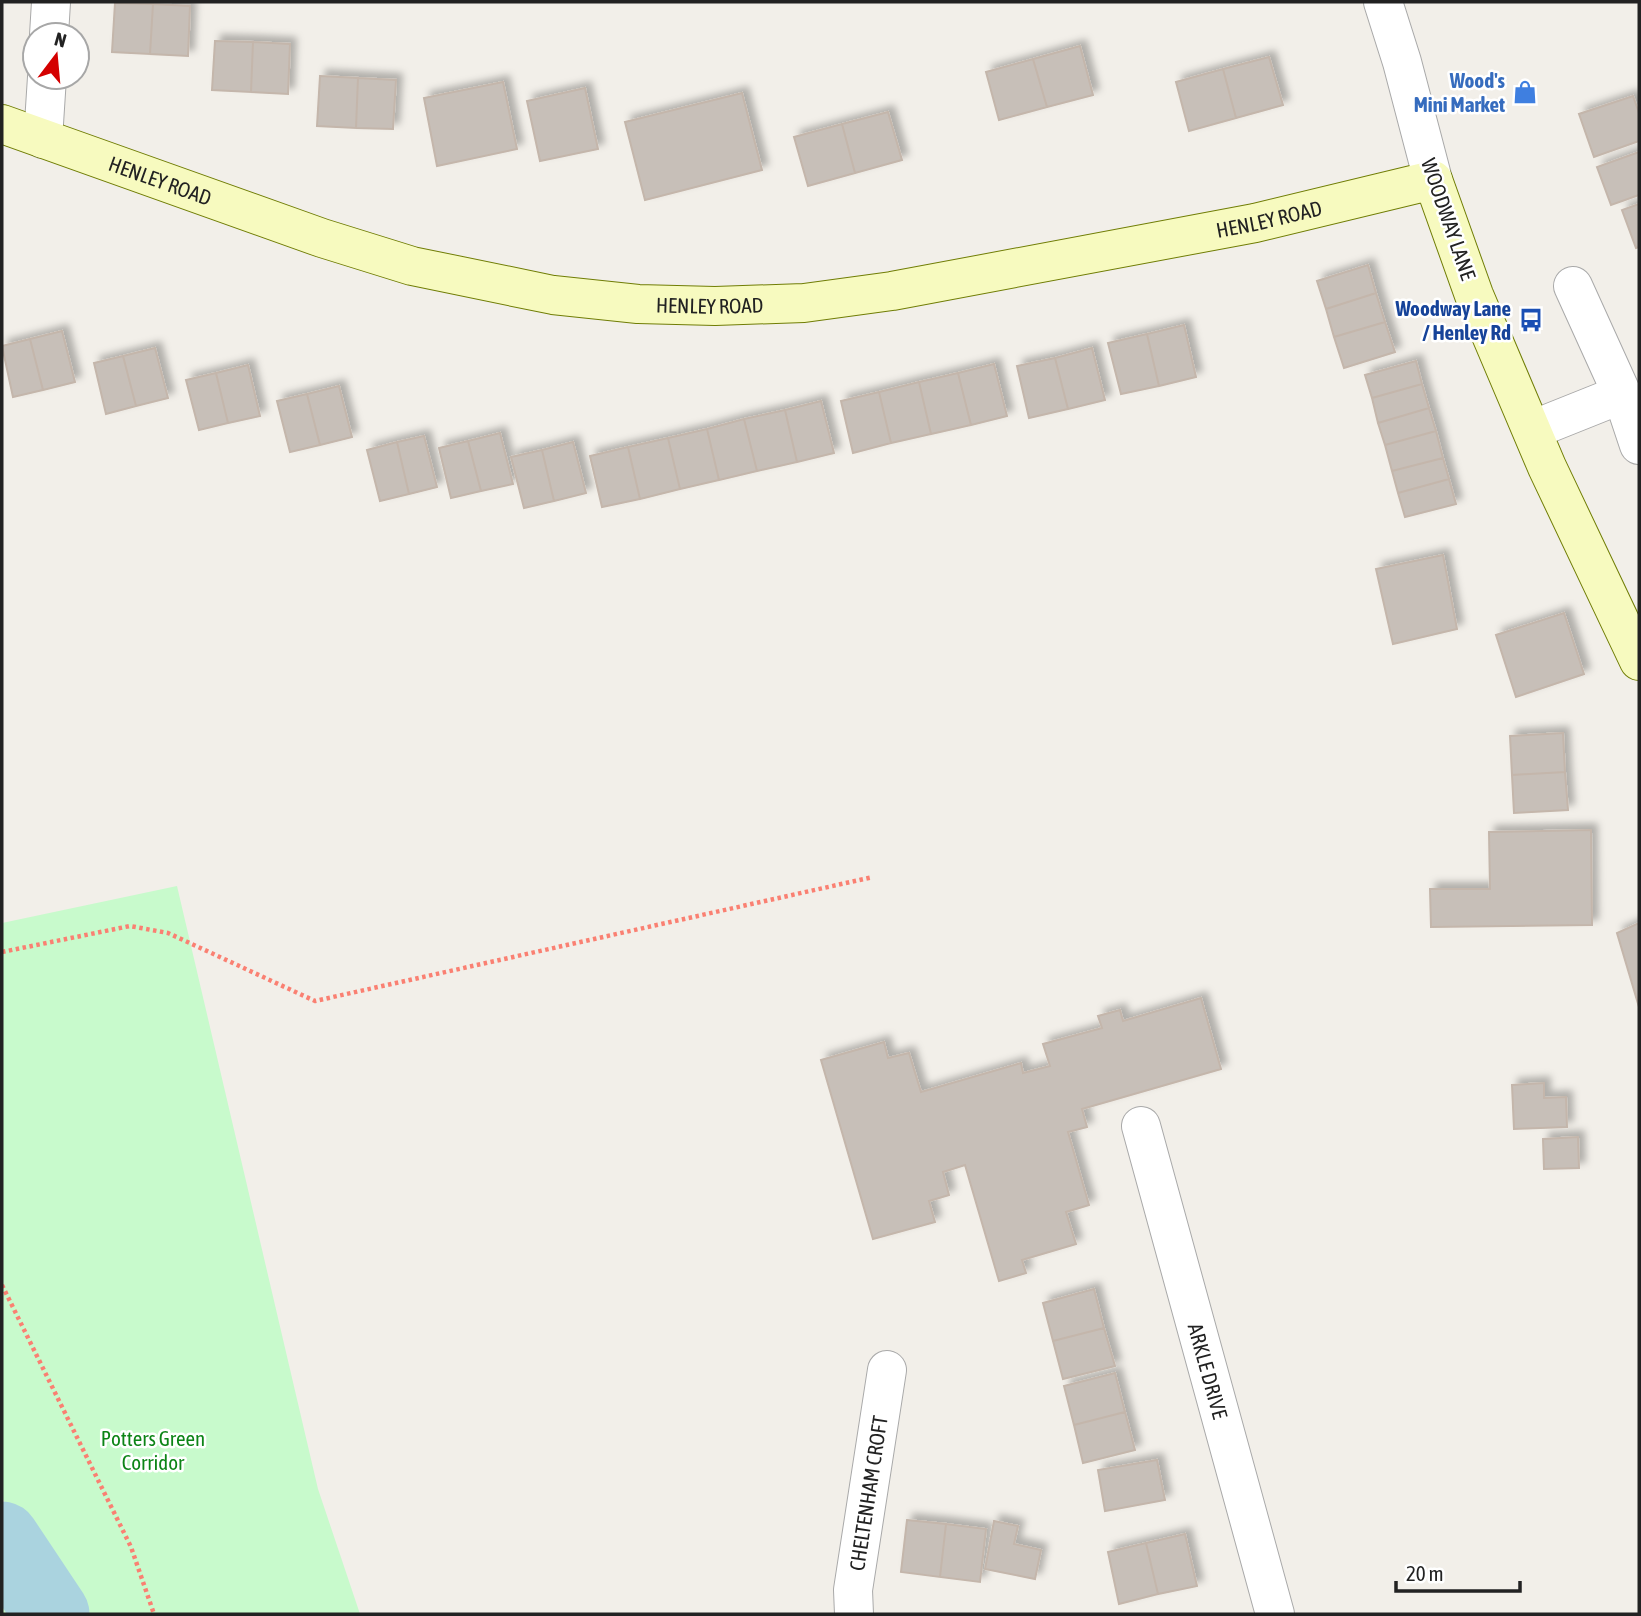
<svg xmlns="http://www.w3.org/2000/svg" width="1641" height="1616" viewBox="0 0 1641 1616" font-family="'Asap Condensed',sans-serif">
	<style>
		.park { fill: #c8facc }
		.lines { fill: none; stroke-linecap: round; stroke-linejoin: round }
		.river { stroke: #aad3df; stroke-width: 75 }
		.building { fill: #c7bfb8; stroke: #c4b6ab; stroke-width: 2; filter: url(#shadow) }
		.minor-casing { stroke: #a9a9a9; stroke-width: 40 }
		.tertiary-casing { stroke: #a9a9a9; stroke-width: 40 }
		.secondary-casing { stroke: #707d05; stroke-width: 40 }
		.path { stroke: #fa8072; stroke-width: 4.5; stroke-dasharray: 3.5 3.5; stroke-linecap: butt }
		.minor { stroke: #fff; stroke-width: 38 }
		.tertiary { stroke: #fff; stroke-width: 38 }
		.secondary { stroke: #f7fabf; stroke-width: 38 }
		.labels { text-anchor: middle; dominant-baseline: central; stroke-width: 5; stroke-linejoin: round; paint-order: stroke }
		.shop-label { font-size: 21px; font-weight: bold; fill: #366cbe; stroke: #fff; text-anchor: end }
		.street-label { font-size: 21px; fill: #222; stroke: #fff }
		.transit-label { font-size: 21px; font-weight: bold; fill: #164399; stroke: #fff; text-anchor: end }
		.park-label { font-size: 21px; fill: #0c8416; stroke: #fff }
	</style>
	<defs>
		<filter id="shadow"><feDropShadow dx="6" dy="-6" stdDeviation="3.5" flood-color="#0004"/></filter>
	</defs>
	<rect width="100%" height="100%" fill="#f2efe9"/>
	<path class="park" d="M 177,886 L 318,1489 L 360,1614 L 79,1614 L 2,1498 L 2,923 Z
		M 2,1578 L 26,1614 L 2,1614 Z"/>
	<g class="lines">
		<path class="river" d="M 2,1539 L 52,1614"/>
	</g>
	<path class="building" d="M 115,3 L 153,4 L 150,54 L 112,52 Z
		M 153,4 L 190,6 L 188,56 L 150,54 Z
		M 215,41 L 253,42 L 251,92 L 212,90 Z
		M 253,42 L 290,44 L 288,94 L 251,92 Z
		M 1080,46 L 1093,95 L 1047,107 L 1033,59 Z
		M 1269,57 L 1283,105 L 1236,118 L 1223,69 Z
		M 1033,59 L 1047,107 L 999,120 L 986,72 Z
		M 1223,69 L 1236,118 L 1189,131 L 1176,82 Z
		M 320,76 L 358,78 L 356,128 L 317,126 Z
		M 358,78 L 396,80 L 393,129 L 356,128 Z
		M 503,82 L 517,149 L 437,166 L 424,98 Z
		M 585,88 L 598,149 L 540,161 L 527,101 Z
		M 742,93 L 762,170 L 645,200 L 625,122 Z
		M 1633,96 L 1639,113 L 1639,141 L 1594,157 L 1579,114 Z
		M 888,112 L 902,160 L 855,173 L 842,124 Z
		M 842,124 L 855,173 L 808,186 L 794,137 Z
		M 1639,152 L 1639,195 L 1611,205 L 1597,167 Z
		M 1639,204 L 1639,247 L 1636,248 L 1622,210 Z
		M 1368,265 L 1376,293 L 1326,309 L 1317,281 Z
		M 1376,293 L 1385,322 L 1334,337 L 1326,309 Z
		M 1385,322 L 1395,352 L 1344,368 L 1334,337 Z
		M 1184,325 L 1196,377 L 1159,386 L 1147,334 Z
		M 62,331 L 75,382 L 43,390 L 30,339 Z
		M 1147,334 L 1159,386 L 1121,394 L 1108,343 Z
		M 30,339 L 43,390 L 13,397 L 2,346 Z
		M 155,348 L 168,398 L 136,406 L 123,356 Z
		M 1092,348 L 1105,400 L 1068,409 L 1055,358 Z
		M 123,356 L 136,406 L 106,414 L 94,363 Z
		M 1055,358 L 1068,409 L 1029,418 L 1017,366 Z
		M 1416,361 L 1422,384 L 1372,398 L 1365,375 Z
		M 994,364 L 1007,416 L 971,425 L 958,373 Z
		M 248,365 L 260,416 L 228,423 L 216,373 Z
		M 216,373 L 228,423 L 199,430 L 186,380 Z
		M 958,373 L 971,425 L 931,434 L 919,382 Z
		M 919,382 L 931,434 L 891,443 L 879,392 Z
		M 1422,384 L 1429,408 L 1378,423 L 1372,398 Z
		M 339,386 L 352,437 L 320,445 L 307,394 Z
		M 879,392 L 891,443 L 853,453 L 841,401 Z
		M 307,394 L 320,445 L 290,452 L 277,401 Z
		M 821,401 L 834,453 L 797,462 L 785,410 Z
		M 1429,408 L 1436,431 L 1385,445 L 1378,423 Z
		M 785,410 L 797,462 L 757,471 L 744,419 Z
		M 744,419 L 757,471 L 719,480 L 707,429 Z
		M 707,429 L 719,480 L 680,489 L 668,438 Z
		M 1436,431 L 1443,458 L 1392,471 L 1385,445 Z
		M 500,433 L 513,484 L 481,491 L 468,441 Z
		M 424,436 L 437,487 L 409,494 L 397,442 Z
		M 668,438 L 680,489 L 640,499 L 628,447 Z
		M 468,441 L 481,491 L 451,498 L 439,448 Z
		M 397,442 L 409,494 L 380,501 L 367,450 Z
		M 573,442 L 586,493 L 554,501 L 542,450 Z
		M 628,447 L 640,499 L 602,507 L 590,456 Z
		M 542,450 L 554,501 L 524,508 L 511,457 Z
		M 1443,458 L 1449,479 L 1398,493 L 1392,471 Z
		M 1449,479 L 1456,504 L 1405,517 L 1398,493 Z
		M 1443,555 L 1457,629 L 1393,644 L 1376,569 Z
		M 1564,613 L 1584,674 L 1516,697 L 1496,635 Z
		M 1563,733 L 1565,772 L 1512,775 L 1510,736 Z
		M 1565,772 L 1568,810 L 1514,813 L 1512,775 Z
		M 1591,830 L 1592,925 L 1431,927 L 1430,889 L 1490,889 L 1489,832 Z
		M 1639,923 L 1639,1007 L 1617,933 Z
		M 1201,998 L 1221,1069 L 1082,1109 L 1087,1127 L 1068,1132 L 1089,1205 L 1066,1212 L 1076,1244 L 1022,1260 L 1026,1273 L 999,1281 L 965,1165 L 943,1172 L 949,1195 L 929,1201 L 935,1222 L 873,1239 L 821,1060 L 884,1042 L 888,1058 L 909,1053 L 921,1092 L 1021,1063 L 1023,1073 L 1050,1066 L 1043,1044 L 1102,1028 L 1098,1016 L 1120,1010 L 1123,1021 Z
		M 1544,1083 L 1544,1098 L 1566,1097 L 1567,1127 L 1514,1129 L 1512,1085 Z
		M 1578,1137 L 1579,1168 L 1544,1169 L 1543,1139 Z
		M 1094,1289 L 1104,1328 L 1053,1341 L 1043,1303 Z
		M 1104,1328 L 1115,1366 L 1063,1379 L 1053,1341 Z
		M 1115,1373 L 1125,1412 L 1074,1425 L 1064,1386 Z
		M 1125,1412 L 1135,1450 L 1083,1463 L 1074,1425 Z
		M 1157,1460 L 1165,1500 L 1105,1511 L 1098,1470 Z
		M 907,1520 L 946,1524 L 940,1577 L 901,1572 Z
		M 994,1521 L 1018,1526 L 1014,1544 L 1041,1550 L 1035,1579 L 985,1569 Z
		M 946,1524 L 986,1529 L 980,1582 L 940,1577 Z
		M 1185,1534 L 1197,1586 L 1158,1594 L 1146,1543 Z
		M 1146,1543 L 1158,1594 L 1119,1604 L 1108,1552 Z"/>
	<g class="lines">
		<g class="minor-casing">
			<g id="minor">
				<path d="M 49,35 L 51,2"/>
				<path d="M 43,139 L 47,77"/>
				<path d="M 1573,286 L 1622,394"/>
				<path d="M 1532,430 L 1622,394 L 1639,445"/>
				<path id="s1" d="M 1141,1126 L 1275,1614"/>
				<path id="s2" d="M 854,1614 L 853,1590 L 887,1370"/>
			</g>
		</g>
		<g class="tertiary-casing">
			<path id="tertiary" d="M 1383,2 L 1402,62 L 1433,180"/>
		</g>
		<g class="secondary-casing">
			<g id="secondary">
				<path id="s3" d="M 2,124 L 322,238 L 412,266 L 553,295 L 638,304 L 715,306 L 804,303 L 892,291 L 1255,223 L 1433,180 L 1474,295 L 1547,467 L 1639,661"/>
			</g>
		</g>
		<path class="path" d="M 2,952 L 130,926 L 168,933 L 315,1001 L 873,877
			M 2,1285 L 131,1547 L 154,1614"/>
		<use href="#minor" class="minor"/>
		<use href="#tertiary" class="tertiary"/>
		<use href="#secondary" class="secondary"/>
	</g>
	<defs>
		<g id="shop-bare" transform="scale(1.89)"><path d="M-5-2.5h2.3a2.7 3.5 0 0 1 5.4 0H5L5.5 6h-11ZM-1.5-2.5h3a1.5 2.3 0 0 0-3 0Z" fill="#3f7fe0" stroke="#fff" stroke-width="2.5" paint-order="stroke"/></g>
		<g id="bus-bare" transform="scale(1.89)"><path d="M-5-6H5V4H4V6H2V4H-2V6H-4V4H-5ZM-3.5-4V0h7V-4ZM-3.5 1.2v1.5H-2V1.2ZM2 1.2v1.5H3.5V1.2Z" fill="#1a4fb4" stroke="#fff" stroke-width="2.5" paint-order="stroke"/></g>
	</defs>
	<g fill-rule="evenodd">
		<use href="#shop-bare" x="1525" y="92"/>
		<use href="#bus-bare" x="1531" y="320"/>
	</g>
	<g class="labels">
		<g class="shop-label">
			<text x="1505" y="80">Wood's<tspan x="1505" dy="24">Mini Market</tspan></text>
		</g>
		<g class="street-label">
			<text stroke="none"><textPath href="#s3" startOffset="168">HENLEY ROAD</textPath></text>
			<text stroke="none"><textPath href="#s3" startOffset="1302">HENLEY ROAD</textPath></text>
			<text transform="translate(1449 219) rotate(71)">WOODWAY LANE</text>
			<text stroke="none"><textPath href="#s3" startOffset="735">HENLEY ROAD</textPath></text>
			<text stroke="none"><textPath href="#s1" startOffset="254">ARKLE DRIVE</textPath></text>
			<text stroke="none"><textPath href="#s2" startOffset="122">CHELTENHAM CROFT</textPath></text>
		</g>
		<g class="transit-label">
			<text x="1511" y="308">Woodway Lane<tspan x="1511" dy="24">/ Henley Rd</tspan></text>
		</g>
		<g class="park-label">
			<text x="153" y="1438">Potters Green<tspan x="153" dy="24">Corridor</tspan></text>
		</g>
	</g>
	<rect width="1641" height="1616" fill="none" stroke="#222222" stroke-width="7"/>
	<g transform="translate(56 56) rotate(16)"><circle r="33" fill="#ffffff" stroke="#a7a7a7" stroke-width="2"/>
	<path d="M0-5L12 26L0 18L-12 26Z" fill="#d40000"/>
	<text y="-10" font-size="19" font-weight="bold" text-anchor="middle" fill="#222222">N</text>
	</g>
	<path d="M1396 1581v10h124v-10" fill="none" stroke="#222222" stroke-width="3.5"/>
	<text x="1406" y="1581" font-size="21" fill="#222222" stroke="#ffffff" stroke-width="5" paint-order="stroke">20 m</text>
</svg>
